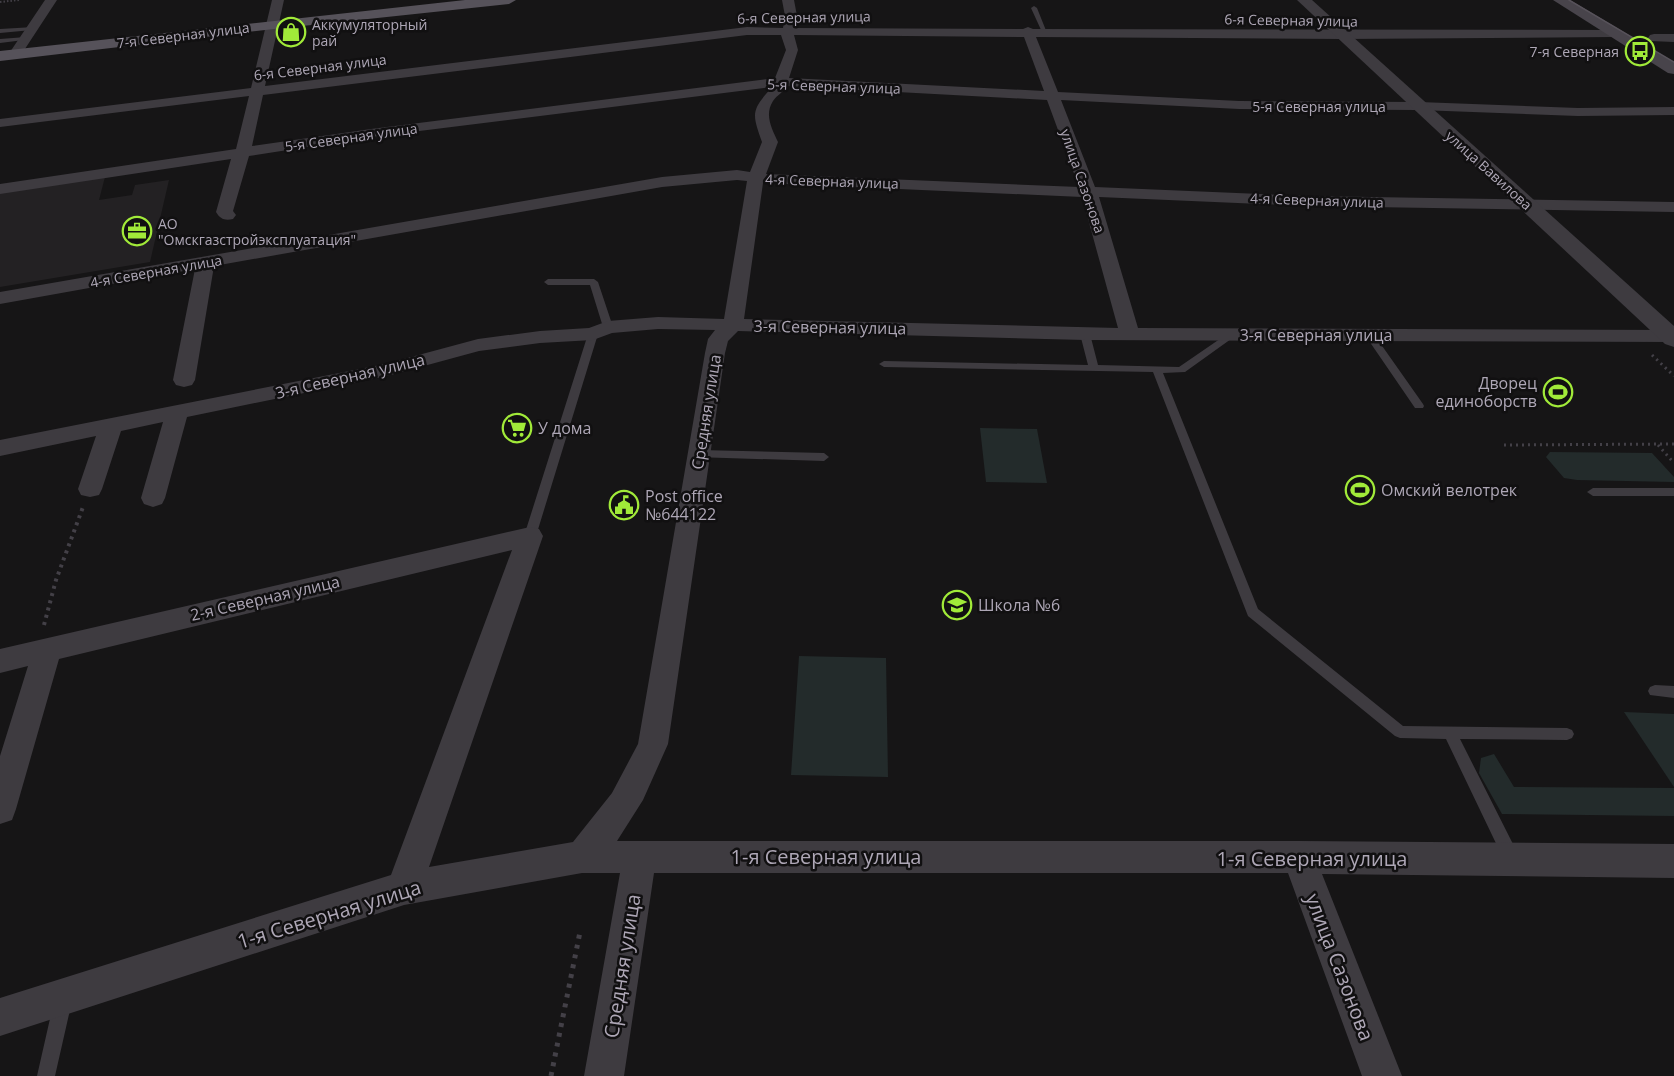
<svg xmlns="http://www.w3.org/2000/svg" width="1674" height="1076" viewBox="0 0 1674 1076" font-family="'Open Sans',sans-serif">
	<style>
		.built { fill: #232123 }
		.green { fill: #232b2b }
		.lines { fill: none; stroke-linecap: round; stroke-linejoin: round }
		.path-far3 { stroke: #434047; stroke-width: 2; stroke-dasharray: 1.5 2; stroke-linecap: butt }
		.path-far2 { stroke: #434047; stroke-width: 3; stroke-dasharray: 2 4; stroke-linecap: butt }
		.path-far1 { stroke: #434047; stroke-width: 4; stroke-dasharray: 3 4.5; stroke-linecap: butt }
		.path { stroke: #434047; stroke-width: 5; stroke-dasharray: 4 6; stroke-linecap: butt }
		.service { fill: #3e3b40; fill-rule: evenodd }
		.minor { fill: #3e3b40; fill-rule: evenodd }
		.tertiary { fill: #3e3b40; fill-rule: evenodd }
		.secondary { fill: #48444b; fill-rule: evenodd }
		.primary { fill: #56525a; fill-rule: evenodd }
		.tram { stroke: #57525a; stroke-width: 1.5 }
		.labels { text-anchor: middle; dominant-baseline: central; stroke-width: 5; stroke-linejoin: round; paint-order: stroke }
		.far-street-label { font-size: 14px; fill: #aea7b6; stroke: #111011 }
		.far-poi-label { font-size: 14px; fill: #aea7b6; stroke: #111011; text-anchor: start }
		.street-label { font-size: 16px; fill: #aea7b6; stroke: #111011 }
		.poi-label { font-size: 16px; fill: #aea7b6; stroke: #111011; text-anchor: start }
		.near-street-label { font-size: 20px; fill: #aea7b6; stroke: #111011 }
	</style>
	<rect width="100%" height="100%" fill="#161516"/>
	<path class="built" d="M 105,177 L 99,200 L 132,195 L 135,185 L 169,180 L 150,262 L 0,287 L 0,193 Z"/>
	<path class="green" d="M 980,428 L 1037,429 L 1047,483 L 986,482 Z
		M 1550,452 L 1652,453 L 1674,477 L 1674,482 L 1577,480 L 1564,478 L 1546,457 Z
		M 799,656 L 886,658 L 888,777 L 791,775 Z
		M 1624,712 L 1674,714 L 1674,787 Z
		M 1494,754 L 1514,787 L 1674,788 L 1674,816 L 1502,814 L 1479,773 L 1481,758 Z"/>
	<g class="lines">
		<path class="path-far3" d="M 0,2 L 19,0"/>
		<path class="path-far2" d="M 1652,355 L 1674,376
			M 1504,445 L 1674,444
			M 1658,445 L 1674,463"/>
		<path class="path-far1" d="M 44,625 L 56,580 L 83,507"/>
		<path class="path" d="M 551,1076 L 580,932"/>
		<path class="service" d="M 1034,6 L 1037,8 L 1047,33 L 1042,32 L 1031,8 Z
			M 34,27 L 32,30 L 0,33 L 0,29 Z
			M 26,37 L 24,40 L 0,43 L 0,39 Z
			M 594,279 L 598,282 L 613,327 L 611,329 L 608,330 L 603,327 L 590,285 L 548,285 L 544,282 L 548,279 Z
			M 593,331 L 598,334 L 536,536 L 530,540 L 526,539 L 524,536 L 588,334 Z
			M 1085,331 L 1090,334 L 1098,365 L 1179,367 L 1230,332 L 1233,331 L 1238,334 L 1185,372 L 1163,373 L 1258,609 L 1403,726 L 1567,728 L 1572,730 L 1574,734 L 1572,738 L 1567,740 L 1460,739 L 1516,850 L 1518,855 L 1516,860 L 1510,863 L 1504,860 L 1446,739 L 1400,738 L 1395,736 L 1248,616 L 1153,372 L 884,367 L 879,364 L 884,361 L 1088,365 L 1080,334 Z
			M 1370,332 L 1373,333 L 1423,404 L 1424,406 L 1423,408 L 1415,408 L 1365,335 Z
			M 699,450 L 824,453 L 829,457 L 824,461 L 695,457 L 694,454 Z
			M 1593,488 L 1674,488 L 1674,496 L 1593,496 L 1587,492 Z
			M 1655,685 L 1674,686 L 1674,698 L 1650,695 L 1648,691 L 1650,687 Z
			M 63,992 L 69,995 L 72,1001 L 55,1076 L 37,1076 L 54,1001 L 57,995 Z"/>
		<path class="minor" d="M 45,0 L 57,0 L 19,58 L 9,58 L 8,55 Z
			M 272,0 L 284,0 L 265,86 L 747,27 L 783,28 L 785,16 L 782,0 L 794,0 L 797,16 L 795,28 L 1023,29 L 1028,27 L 1033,29 L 1618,30 L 1618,36 L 1614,37 L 1342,39 L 1036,37 L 1058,92 L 1239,101 L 1419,102 L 1578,108 L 1674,107 L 1674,115 L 1578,116 L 1419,110 L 1239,109 L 1061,100 L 1095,187 L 1308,196 L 1674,202 L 1674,212 L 1308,206 L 1099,197 L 1138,328 L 1674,330 L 1674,342 L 1085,340 L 738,331 L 728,341 L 725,353 L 668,744 L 643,800 L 617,841 L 1299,841 L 1674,844 L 1674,878 L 1322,874 L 1402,1076 L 1362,1076 L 1288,873 L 654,873 L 624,1076 L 584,1076 L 620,873 L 582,873 L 404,905 L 0,1036 L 0,998 L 391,875 L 512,550 L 59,659 L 16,809 L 12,820 L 0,824 L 0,756 L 28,666 L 0,673 L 0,649 L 530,527 L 539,529 L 543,536 L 429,867 L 573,842 L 612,793 L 638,744 L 705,353 L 708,339 L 715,330 L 658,329 L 612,333 L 593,340 L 540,343 L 479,351 L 387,376 L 187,417 L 165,498 L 162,504 L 153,507 L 144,504 L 141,498 L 163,422 L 121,431 L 102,489 L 99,495 L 90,497 L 81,495 L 78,489 L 96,436 L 0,456 L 0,440 L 385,364 L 478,339 L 540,331 L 589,328 L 608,321 L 658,317 L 724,319 L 747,181 L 737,180 L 662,187 L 214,266 L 195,380 L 192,385 L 184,387 L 176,385 L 173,380 L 195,269 L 0,304 L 0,292 L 662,177 L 737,170 L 750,172 L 762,142 C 751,112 752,110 772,87 L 371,137 L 249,156 L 233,211 L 236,215 L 233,219 C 225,221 220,219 216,212 L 231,159 L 0,194 L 0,184 L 236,149 L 249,96 L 0,127 L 0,119 L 251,88 ZM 747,35 L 781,35 L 786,50 L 775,78 L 371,129 L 252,146 L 263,95 ZM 794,35 L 1024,37 L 1044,91 L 789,78 L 798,50 ZM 786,86 L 1047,100 L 1079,187 L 766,174 L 778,142 C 772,129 764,115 773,101 C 777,95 783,93 786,86 ZM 763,183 L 1082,197 L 1118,328 L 744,319 Z
			M 1654,34 L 1674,34 L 1674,42 L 1650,41 L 1648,38 L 1650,35 Z"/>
		<path class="tertiary" d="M 1297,0 L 1312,0 L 1674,326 L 1674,347 L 1665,344 Z"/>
		<path class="secondary" d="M 1553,0 L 1570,0 L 1674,62 L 1674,74 L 1668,73 Z"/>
		<path class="primary" d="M 465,0 L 516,0 L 509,4 L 274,29 L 0,61 L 0,51 Z"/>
		<path class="tram" d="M 1569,0 L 1674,62"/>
	</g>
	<defs>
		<g id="shop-ring" transform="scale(1.5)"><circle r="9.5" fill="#111011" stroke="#a1ea39" stroke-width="1.5"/><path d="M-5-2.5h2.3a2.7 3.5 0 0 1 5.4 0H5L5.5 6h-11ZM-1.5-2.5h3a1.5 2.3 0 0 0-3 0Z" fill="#a1ea39"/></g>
		<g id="bus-ring" transform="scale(1.5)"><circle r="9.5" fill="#111011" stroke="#a1ea39" stroke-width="1.5"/><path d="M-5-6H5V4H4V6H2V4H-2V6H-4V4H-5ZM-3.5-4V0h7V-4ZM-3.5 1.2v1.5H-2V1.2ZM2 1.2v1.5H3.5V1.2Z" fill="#a1ea39"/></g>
		<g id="office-ring" transform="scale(1.5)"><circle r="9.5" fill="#111011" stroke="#a1ea39" stroke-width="1.5"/><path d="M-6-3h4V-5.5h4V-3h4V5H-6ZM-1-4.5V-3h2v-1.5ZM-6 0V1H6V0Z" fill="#a1ea39"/></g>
		<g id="stadium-ring" transform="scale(1.5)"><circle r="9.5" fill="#111011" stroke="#a1ea39" stroke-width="1.5"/><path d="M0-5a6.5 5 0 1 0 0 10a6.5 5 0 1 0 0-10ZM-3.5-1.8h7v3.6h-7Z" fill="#a1ea39"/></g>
		<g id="supermarket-ring" transform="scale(1.5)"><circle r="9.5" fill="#111011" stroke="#a1ea39" stroke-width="1.5"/><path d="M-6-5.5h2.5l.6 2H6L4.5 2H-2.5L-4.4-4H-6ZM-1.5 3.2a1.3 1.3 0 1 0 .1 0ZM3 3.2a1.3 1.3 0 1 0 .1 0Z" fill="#a1ea39"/></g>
		<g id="civic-ring" transform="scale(1.5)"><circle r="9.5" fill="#111011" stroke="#a1ea39" stroke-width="1.5"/><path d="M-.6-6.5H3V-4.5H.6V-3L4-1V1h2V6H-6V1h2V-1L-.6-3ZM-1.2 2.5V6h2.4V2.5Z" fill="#a1ea39"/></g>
		<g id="school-ring" transform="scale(1.5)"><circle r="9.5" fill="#111011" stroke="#a1ea39" stroke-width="1.5"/><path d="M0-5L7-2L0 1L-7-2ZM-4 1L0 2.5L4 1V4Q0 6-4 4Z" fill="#a1ea39"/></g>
	</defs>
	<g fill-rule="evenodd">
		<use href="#shop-ring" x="291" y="32"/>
		<use href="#bus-ring" x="1640" y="51"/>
		<use href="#office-ring" x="137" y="231"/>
		<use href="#stadium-ring" x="1558" y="392"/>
		<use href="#supermarket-ring" x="517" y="428"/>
		<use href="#stadium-ring" x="1360" y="490"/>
		<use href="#civic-ring" x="624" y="505"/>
		<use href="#school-ring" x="957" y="605"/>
	</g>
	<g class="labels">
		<g class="far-street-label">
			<text transform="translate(804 17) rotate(-1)">6-я Северная улица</text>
			<text transform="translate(1291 20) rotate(1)">6-я Северная улица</text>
			<text transform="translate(183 35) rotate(-7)">7-я Северная улица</text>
			<text transform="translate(320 67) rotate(-7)">6-я Северная улица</text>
			<text transform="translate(834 86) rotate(2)">5-я Северная улица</text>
			<text x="1319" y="106">5-я Северная улица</text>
			<text transform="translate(351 137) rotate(-8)">5-я Северная улица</text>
			<text transform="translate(1489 170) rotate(42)">улица Вавилова</text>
			<text transform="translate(832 181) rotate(2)">4-я Северная улица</text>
			<text transform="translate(1083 181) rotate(71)">улица Сазонова</text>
			<text transform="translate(1317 200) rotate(2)">4-я Северная улица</text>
			<text transform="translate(156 271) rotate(-10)">4-я Северная улица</text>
		</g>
		<g class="far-poi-label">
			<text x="312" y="24">Аккумуляторный<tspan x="312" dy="16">рай</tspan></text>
			<text x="1619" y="51" text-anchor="end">7-я Северная</text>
			<text x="158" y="223">АО<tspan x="158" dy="16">"Омскгазстройэксплуатация"</tspan></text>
		</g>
		<g class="street-label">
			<text transform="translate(830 327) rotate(1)">3-я Северная улица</text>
			<text x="1316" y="335">3-я Северная улица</text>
			<text transform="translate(350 376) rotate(-13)">3-я Северная улица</text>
			<text transform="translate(706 412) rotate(-81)">Средняя улица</text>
			<text transform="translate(265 598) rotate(-13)">2-я Северная улица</text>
		</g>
		<g class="poi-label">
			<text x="1537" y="383" text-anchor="end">Дворец<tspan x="1537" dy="18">единоборств</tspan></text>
			<text x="538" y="428">У дома</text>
			<text x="1381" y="490">Омский велотрек</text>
			<text x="645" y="496">Post office<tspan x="645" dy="18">№644122</tspan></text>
			<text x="978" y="605">Школа №6</text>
		</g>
		<g class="near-street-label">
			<text x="826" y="856">1-я Северная улица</text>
			<text x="1312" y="858">1-я Северная улица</text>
			<text transform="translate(329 914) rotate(-17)">1-я Северная улица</text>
			<text transform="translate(622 966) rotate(-81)">Средняя улица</text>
			<text transform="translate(1340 967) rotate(69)">улица Сазонова</text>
		</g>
	</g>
</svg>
